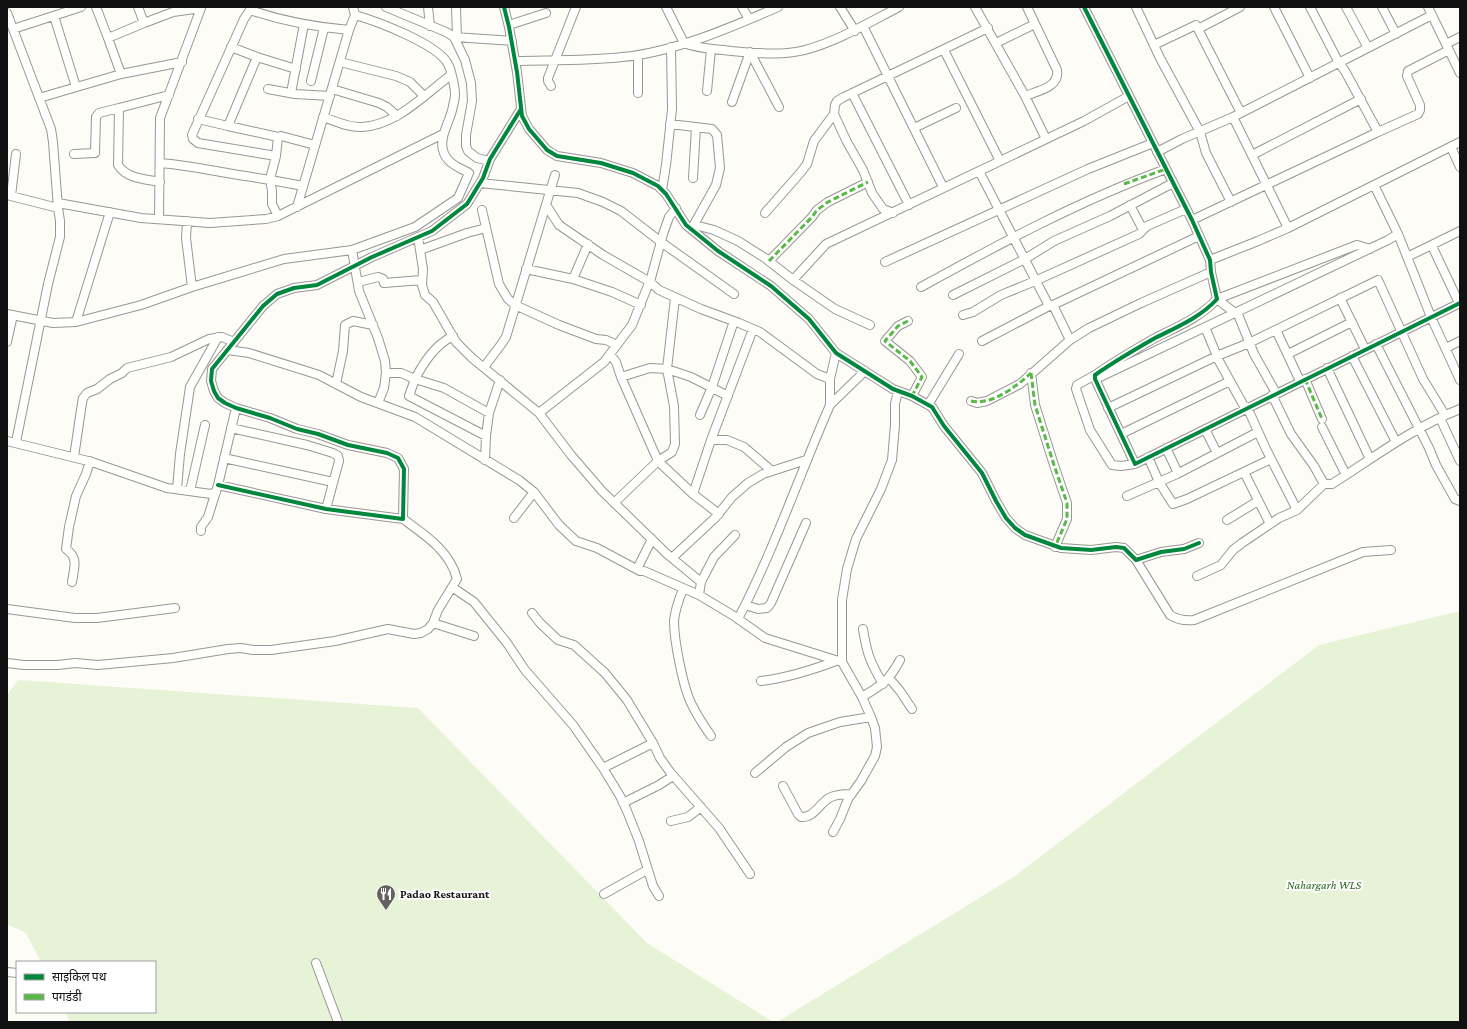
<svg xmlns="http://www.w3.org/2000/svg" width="1467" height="1029" viewBox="0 0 1467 1029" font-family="'Crimson Pro','Noto Sans Devanagari',serif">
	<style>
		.green { fill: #e7f3d7 }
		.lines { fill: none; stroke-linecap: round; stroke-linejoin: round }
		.minor-casing { stroke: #979795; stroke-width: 10 }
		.minor { stroke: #fffffe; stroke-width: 8 }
		.quiet { stroke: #58b947; stroke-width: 3; stroke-dasharray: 6 3; stroke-linecap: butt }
		.cycleway-casing { stroke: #fff; stroke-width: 6 }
		.cycleway { stroke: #00873e; stroke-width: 4 }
		.labels { text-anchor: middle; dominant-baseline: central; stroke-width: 4; stroke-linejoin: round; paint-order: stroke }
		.park-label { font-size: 12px; font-style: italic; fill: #2f6b1f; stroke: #fff }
		.poi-label { font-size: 12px; font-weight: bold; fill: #111; stroke: #fff; text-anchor: start }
	</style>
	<rect width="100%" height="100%" fill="#fdfcf7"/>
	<path class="green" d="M 1460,611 L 1460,1022 L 777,1022 L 1012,878 L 1319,645 Z
		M 18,680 L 418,708 L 647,943 L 773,1022 L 70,1022 L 65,1012 L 155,1012 L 155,962 L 41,962 L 26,933 L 7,924 L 7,695 Z"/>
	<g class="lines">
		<g class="minor-casing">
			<path id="minor" d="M 96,7 L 108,38 L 144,23
				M 138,7 L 144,23 L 173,12 L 201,8 L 160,118 L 159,219
				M 386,7 L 446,32 L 454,37 L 465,60 L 471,83 L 472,101 L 466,135 L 466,146 L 468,151 L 477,158 L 489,161
				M 428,7 L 430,26
				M 456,7 L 457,37
				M 504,7 L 509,27 L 517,72 L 522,116 L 529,129 L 547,150 L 557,156 L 601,163 L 633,173 L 658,186 L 666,194 L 686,225 L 718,251 L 771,286 L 809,319 L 836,353 L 893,389 L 912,396 L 932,407 L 944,426 L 982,473 L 996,501 L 1006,518 L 1015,528 L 1025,535 L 1061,548 L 1091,550 L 1116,547 L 1124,548 L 1136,560 L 1161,552 L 1184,549 L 1199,543
				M 666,7 L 684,43 C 699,49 716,49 732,51 C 755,53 782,56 805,50 C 838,41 868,23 899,7
				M 742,7 L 749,19
				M 840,7 L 855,31
				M 975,7 L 1025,96 L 1046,139
				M 1084,7 L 1192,220 L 1210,260 L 1211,272 L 1217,299 C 1201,317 1177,327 1155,338 C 1134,350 1115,361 1095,375 L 1095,379 L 1135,464 L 1460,303
				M 1136,7 L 1160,58 L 1200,132 L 1206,153 L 1231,202
				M 1240,7 L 1198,29 L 1241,113
				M 1274,7 L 1310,78
				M 1346,7 L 1368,48
				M 1382,7 L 1396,34
				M 1428,7 L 1460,73
				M 7,13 L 51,129 L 53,142 L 58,208 L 60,221 L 60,237 L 48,284 L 16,442
				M 54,16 L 76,87
				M 509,25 L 546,13
				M 863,26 L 943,187
				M 13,29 L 81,7
				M 454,37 L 512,41
				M 108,38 L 121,74 L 182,62
				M 996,43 L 1035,24
				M 1446,44 L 1460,37
				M 1154,45 L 1196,25 L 1198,29
				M 231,47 L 257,57 L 296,69
				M 944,50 L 1000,161
				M 257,57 L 228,126 L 278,137
				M 515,61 C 551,60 587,61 622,57 C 672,53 732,27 778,7
				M 340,62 L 396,76 L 410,82 L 424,96
				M 311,81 L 324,28
				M 551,86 L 548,81 L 548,78 L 576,7
				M 268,89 L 295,94 L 330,96
				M 332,89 L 379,103 L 387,107 L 397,116
				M 707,91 L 711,49
				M 291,93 L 304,24
				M 638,93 L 638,55
				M 852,93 L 909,205
				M 1025,96 C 1038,91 1060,87 1057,70 L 1027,7
				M 39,98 L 121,74
				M 732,102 L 750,52 L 779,107
				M 323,117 C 335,121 349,128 362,127 C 397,125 424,95 451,75
				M 198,119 L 228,126
				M 670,124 L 712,129 L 717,135 L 720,168 L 716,185 L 692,228
				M 914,128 L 956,108
				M 1378,132 L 1418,114 L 1420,110 L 1420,105 L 1407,76 L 1408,71 L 1449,50
				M 1451,147 L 1460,167
				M 1157,152 L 1182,139 L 1233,117
				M 74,154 L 95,153 L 96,117 L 99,113 L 119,108
				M 1252,155 L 1361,99
				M 276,156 L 198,143 L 193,139 L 192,135 L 244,19 L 250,10 C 282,21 315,27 349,30
				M 160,163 C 185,165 209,170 233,174 C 257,178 280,181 303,186
				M 979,171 L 1049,306 L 1053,305 L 1199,236
				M 693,178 L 696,127
				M 160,182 C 145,179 127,179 118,165 L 119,108 L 169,95
				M 480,183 L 578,193 L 603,202 L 621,211 L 661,242 L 734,294
				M 1374,185 L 1398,234
				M 662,190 L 666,165 L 672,109 L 671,47
				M 7,195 L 58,208
				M 11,196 L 16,154
				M 58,203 L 141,218 L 210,223 L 266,219 L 278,216 L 443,134
				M 546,205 L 559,225 L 603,255 L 650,282 L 659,290 L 701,309 L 739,323 L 760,332 L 817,374 L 830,379
				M 297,207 L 349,30 L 355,15 L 353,7
				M 482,210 L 499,284 L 508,299 L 515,305 L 559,325 L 596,339 L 606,340 L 617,345
				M 765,213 L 801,172 L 807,164 L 814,141 L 834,114
				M 893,213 L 883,209 L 872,193 L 863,170 L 847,142 L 834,114 L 835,105 L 837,101 L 844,97 L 988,28
				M 278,216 L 272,204 L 272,191 L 270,179 L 276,156 L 278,137 L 281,136 L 315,145
				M 1192,220 L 1378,132 L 1345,71 L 1339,63 L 1310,7
				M 187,221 L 186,238 L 192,287
				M 695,225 L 714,230 L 738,241 L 765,258 L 793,280 L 835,309 L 870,325
				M 1288,228 L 1233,117 L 1432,15
				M 1143,230 L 1147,226 L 1186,209
				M 418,237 L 423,269 L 422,285 L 425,295 L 433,302 L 456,342 L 472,358 L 539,413 L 571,455 L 602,491 L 667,554 L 701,582 L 699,595 L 734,616 L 765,638 L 842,662
				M 1432,246 L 1459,303
				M 352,250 L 359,291 L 378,338 L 385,361 L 386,373 L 401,373 L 415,379 C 424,362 435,345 453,336
				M 420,250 L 467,233 L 486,228
				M 1407,257 L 1460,231
				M 1210,260 L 1258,241 L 1288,228 L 1460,142
				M 769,261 L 812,217 L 817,210 L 828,202 L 868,182
				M 885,262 L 1088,169 L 1153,143
				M 526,269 L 573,279 L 588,244
				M 573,279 L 612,292 L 641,305
				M 793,280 L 826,244 L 1084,121 L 1129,96
				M 358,282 L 378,277 L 383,279 L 384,283 L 422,280
				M 921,287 C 1001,243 1081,200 1166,169
				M 953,295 L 1025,259 L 1054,241 L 1110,216 L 1173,183
				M 675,298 L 667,369 L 691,377 L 728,396
				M 1340,298 L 1365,349
				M 1217,299 L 1357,245 L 1370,249
				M 1217,299 L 1235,313
				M 1053,305 L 1070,340
				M 1237,312 L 1254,354 L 1276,393
				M 7,314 L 53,323 L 76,322 L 141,305 L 192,287 L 284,259 L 352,250 L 415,227 L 458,198 L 469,173 C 458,167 446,163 443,150 C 439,136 451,120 453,106 C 454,102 455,98 455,94 C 455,88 451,69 448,64 C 438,44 376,21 355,15
				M 963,315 L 973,312 L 1001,295 L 1035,281 L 1139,234 L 1143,230 L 1130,205
				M 908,321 L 898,326 L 885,341 L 910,361 L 922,377 L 912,396
				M 76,322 L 110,212
				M 1205,327 L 1219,361 L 1245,408
				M 1276,330 L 1300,381
				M 982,341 L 1049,306
				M 7,342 L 13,315
				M 1376,344 L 1429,448 L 1436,465 L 1455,499 L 1460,501
				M 1446,348 L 1460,341
				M 228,350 L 249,353 L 319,375 L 361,397 L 415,417 L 519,480 L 534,492 L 559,525 L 576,541 L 597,548 L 640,571 L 644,571 L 699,595
				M 836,353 L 830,379 L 830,405 L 865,371
				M 610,354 L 616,362 L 621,377 L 658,461 L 693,494
				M 1288,354 L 1352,322
				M 1352,356 L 1396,442
				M 484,367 L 500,346 L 506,337 L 555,175
				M 1327,368 L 1370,459
				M 1031,373 L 1035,405 L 1054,465 L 1067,503 L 1067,519 L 1055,547
				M 1095,375 L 1077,385 L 1076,389 L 1090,430 L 1112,465 L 1121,466 L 1135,464
				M 415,379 L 444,388 L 489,413 L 486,436 L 409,396 Z
				M 1096,379 L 1388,240 L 1398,234 L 1431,317 L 1460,380
				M 1305,379 L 1322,419
				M 336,384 L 343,351 L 345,325 L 353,321 L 373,325
				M 1272,395 L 1291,434 L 1314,466 L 1324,484 L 1332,484 C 1373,458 1414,427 1460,409
				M 971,401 L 977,403 L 987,401 L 1020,384 L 1070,340 L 1089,328 L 1141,303 L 1211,272
				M 378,403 L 384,388 L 386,373
				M 928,405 L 959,354
				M 1108,408 L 1217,356 L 1249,343 L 1378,280 L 1423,379 L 1445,415
				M 489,413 L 500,380
				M 539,413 L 604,362 L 632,325 L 651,278 L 663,234 L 669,217 L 676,208
				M 700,415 L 712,387 L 734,321
				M 1440,418 L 1460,461
				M 1322,427 L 1346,475
				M 231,428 L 307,445 L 333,453 L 338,456 L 339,461 L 326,509
				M 1205,429 L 1217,453
				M 1121,434 L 1230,381
				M 711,440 L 727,440 L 744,447 L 772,471
				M 7,441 L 92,462 L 167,488 L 211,494 L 216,492
				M 1166,448 L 1178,473
				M 74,457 L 82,403 L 83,398 L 87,393 L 97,389 L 110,379 L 122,373 L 127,368 L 171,357 L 209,339 L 222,337 L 234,342
				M 1148,457 L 1159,482 L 1173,504 L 1187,499 L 1271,459
				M 224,458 L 333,482
				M 485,460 L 486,436
				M 1244,472 L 1270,524
				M 218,485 L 326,509 L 403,519 L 404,469 L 398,458 L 387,453 L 348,445 L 318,434 L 297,429 L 270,418 L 236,408 L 225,403 L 218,398 L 214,391 L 211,381 L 212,369 L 263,306 L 277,294 L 294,288 L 317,285 L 372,257 L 432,231 L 467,204 L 483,178 L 490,159 L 521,109
				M 177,489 L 180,454 L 190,387 L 218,337
				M 190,491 L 205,425
				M 1127,496 L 1177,474 L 1258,432
				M 614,503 L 658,461 L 672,452 L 675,444 L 674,406 L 667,369 L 650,368 L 621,377
				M 1297,510 L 1324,484
				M 719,514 L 693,494 L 711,440 L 753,329
				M 514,518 L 534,492
				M 1227,520 L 1258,501
				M 201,531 L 201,527 L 208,517 L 218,485 L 236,408
				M 672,558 L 716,517 L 732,497 L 748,483 L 763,474 L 806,460
				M 1136,560 L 1170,615 C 1178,620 1185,621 1194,620 L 1363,552 L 1391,550
				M 637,569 L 652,539
				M 1197,576 L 1221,565 L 1233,550 L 1242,543 L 1279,518 L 1297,510 L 1266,449 L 1247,407
				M 72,582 C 74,568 79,558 66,549 L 69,527 L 76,496 L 86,474 L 90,461
				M 701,582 L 714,557 L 735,535
				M 452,587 L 474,602 L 507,643 L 525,670 L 573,725 L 603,768 L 620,796 L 627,811 L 639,841 L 653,886 L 659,896
				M 683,589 C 679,599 675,609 674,621 C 674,640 683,688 692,705 C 697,715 704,726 711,736
				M 745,605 L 758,609 L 767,608 L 771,603 L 806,523
				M 7,609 L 75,618 L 97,618 L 175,608
				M 532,613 L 540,623 L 558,640 L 574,645 L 605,673 L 627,700 L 653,743 L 660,758 L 670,772 L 719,828 L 750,874
				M 738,619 C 774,550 799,476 830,405
				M 433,623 L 474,636
				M 863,629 C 867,654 870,662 883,684
				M 7,663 L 24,665 L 58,665 L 75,663 L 98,665 L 173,658 L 228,649 L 241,648 L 253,650 L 271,650 L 335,641 L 388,629 L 414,634 L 421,633 L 428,629 L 433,623 L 438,610 L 457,579 C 450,551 425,535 403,519
				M 889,678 L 900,691 L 912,709
				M 761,681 C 787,678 812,670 836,661
				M 862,697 C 883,684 888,682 900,660
				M 603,768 L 653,743
				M 755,773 L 786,747 L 808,733 L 840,722 L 871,717
				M 783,786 L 798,814 L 801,817 C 814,818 819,804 829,798 C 836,794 844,794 851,794
				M 623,803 L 659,785 L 673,776
				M 671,821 L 688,817 L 701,807
				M 833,832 L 840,819 L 848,799 L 861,781 L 875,756 L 877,747 L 875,728 L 871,717 L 862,697 L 842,662 L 842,600 L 847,569 L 856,539 L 881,489 L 892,460 L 895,425 L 895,404 L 898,391
				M 604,894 L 647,870
				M 316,963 L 338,1022
				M 7,972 L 17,973"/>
		</g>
		<use href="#minor" class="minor"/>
		<path class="quiet" d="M 1124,184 L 1166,169
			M 769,261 L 812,217 L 817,210 L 828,202 L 868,182
			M 908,321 L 898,326 L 885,341 L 910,361 L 922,377 L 912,396
			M 1031,373 L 1035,405 L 1054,465 L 1067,503 L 1067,519 L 1055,547
			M 1305,379 L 1322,419
			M 971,401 C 991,406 1017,386 1031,373"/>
		<g class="cycleway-casing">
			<path id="cycleway" d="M 504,7 L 509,27 L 517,72 L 522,116 L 529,129 L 547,150 L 557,156 L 601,163 L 633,173 L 658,186 L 666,194 L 686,225 L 718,251 L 771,286 L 809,319 L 836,353 L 893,389 L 912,396 L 932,407 L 944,426 L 982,473 L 996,501 L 1006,518 L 1015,528 L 1025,535 L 1061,548 L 1091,550 L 1116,547 L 1124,548 L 1136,560 L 1161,552 L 1184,549 L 1199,543
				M 1084,7 L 1192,220 L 1210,260 L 1211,272 L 1217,299 C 1201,317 1177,327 1155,338 C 1134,350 1115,361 1095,375 L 1095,379 L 1135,464 L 1460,303
				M 218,485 L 326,509 L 403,519 L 404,469 L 398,458 L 387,453 L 348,445 L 318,434 L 297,429 L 270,418 L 236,408 L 225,403 L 218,398 L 214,391 L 211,381 L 212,369 L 263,306 L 277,294 L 294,288 L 317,285 L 372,257 L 432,231 L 467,204 L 483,178 L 490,159 L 521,109"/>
		</g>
		<use href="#cycleway" class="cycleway"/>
	</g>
	<defs>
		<g id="restaurant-pin" transform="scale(1)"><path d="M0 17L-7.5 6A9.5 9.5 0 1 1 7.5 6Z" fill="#646362" stroke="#fff"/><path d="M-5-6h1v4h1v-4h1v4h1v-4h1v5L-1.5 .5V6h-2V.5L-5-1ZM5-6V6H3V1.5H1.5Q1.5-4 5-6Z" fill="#fff"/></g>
	</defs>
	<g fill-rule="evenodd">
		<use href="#restaurant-pin" x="386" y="894"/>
	</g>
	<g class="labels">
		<g class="park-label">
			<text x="1324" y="885">Nahargarh WLS</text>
		</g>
		<g class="poi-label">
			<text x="400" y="894">Padao Restaurant</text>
		</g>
	</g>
	<rect width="1467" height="1029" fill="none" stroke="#111111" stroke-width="16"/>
	<rect x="16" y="961" width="140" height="52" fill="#ffffff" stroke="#a0a0a0"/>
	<rect x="24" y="974" width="20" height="6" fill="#00873e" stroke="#a0a0a0"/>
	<text x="52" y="981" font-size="12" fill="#111111">साइकिल पथ</text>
	<rect x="24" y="994" width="20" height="6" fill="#58b947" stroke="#a0a0a0"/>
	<text x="52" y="1001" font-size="12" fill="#111111">पगडंडी</text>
</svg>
